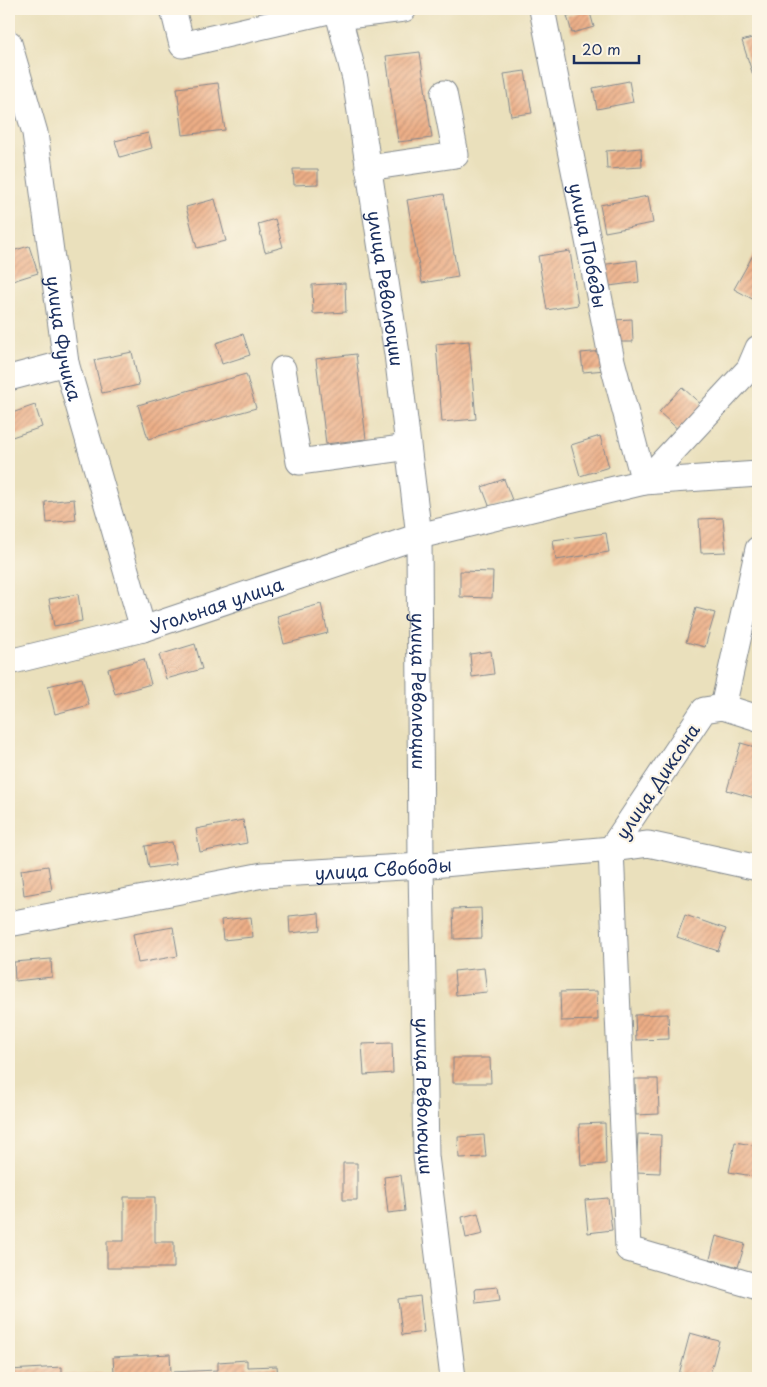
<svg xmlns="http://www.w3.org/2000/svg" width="767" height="1387" viewBox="0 0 767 1387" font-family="'Playpen Sans',sans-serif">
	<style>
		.building { fill: url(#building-hatch) }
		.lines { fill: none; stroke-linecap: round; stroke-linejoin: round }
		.minor-casing { stroke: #82888d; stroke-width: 27 }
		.minor { stroke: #fff; stroke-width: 25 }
		.labels { text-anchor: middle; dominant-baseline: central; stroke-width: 4.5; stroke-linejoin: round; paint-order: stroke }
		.street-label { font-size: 18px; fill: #1b2f5e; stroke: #fcf5e5 }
	</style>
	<defs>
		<pattern id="building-hatch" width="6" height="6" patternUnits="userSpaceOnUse" patternTransform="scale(1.25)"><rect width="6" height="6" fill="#edae86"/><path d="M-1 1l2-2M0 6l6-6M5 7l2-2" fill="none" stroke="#bf8e71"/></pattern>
	</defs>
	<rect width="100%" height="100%" fill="#fcf5e5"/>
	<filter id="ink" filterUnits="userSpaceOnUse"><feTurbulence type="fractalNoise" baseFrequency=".02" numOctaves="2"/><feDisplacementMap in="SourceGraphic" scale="10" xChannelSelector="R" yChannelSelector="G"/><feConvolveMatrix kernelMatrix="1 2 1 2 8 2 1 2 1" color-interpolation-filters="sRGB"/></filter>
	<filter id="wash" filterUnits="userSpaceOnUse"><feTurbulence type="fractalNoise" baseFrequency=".0096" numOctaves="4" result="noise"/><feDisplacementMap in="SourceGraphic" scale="20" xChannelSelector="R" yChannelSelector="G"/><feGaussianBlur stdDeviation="1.12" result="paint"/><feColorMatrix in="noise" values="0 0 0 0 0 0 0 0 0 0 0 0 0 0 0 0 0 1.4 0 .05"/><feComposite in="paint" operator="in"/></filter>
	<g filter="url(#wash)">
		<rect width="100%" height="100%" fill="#eae0bc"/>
		<g id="blocks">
			<path class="building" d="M 589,9 L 594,27 L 572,33 L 567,16 Z
				M 758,36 L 758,73 L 753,75 L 742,41 Z
				M 420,52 L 432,138 L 398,142 L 386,56 Z
				M 525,71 L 532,113 L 511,116 L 504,74 Z
				M 629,81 L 633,102 L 597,109 L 593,88 Z
				M 218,83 L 225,130 L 183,135 L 177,88 Z
				M 148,133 L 152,148 L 120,157 L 115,141 Z
				M 641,148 L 642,167 L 607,169 L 606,151 Z
				M 293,169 L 318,169 L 318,184 L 294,185 Z
				M 444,194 L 458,277 L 422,283 L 407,200 Z
				M 648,196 L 653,223 L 605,232 L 600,205 Z
				M 215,199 L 226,241 L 197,248 L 186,207 Z
				M 275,219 L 283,247 L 265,252 L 258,224 Z
				M 29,246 L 38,273 L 9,282 L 9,252 Z
				M 570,251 L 578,305 L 547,310 L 538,256 Z
				M 753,255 L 758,258 L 758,302 L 734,289 Z
				M 637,260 L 639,282 L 602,287 L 600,265 Z
				M 345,283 L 346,312 L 313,314 L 312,285 Z
				M 632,319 L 633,342 L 614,342 L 613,320 Z
				M 243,334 L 250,355 L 222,364 L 216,343 Z
				M 469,341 L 476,419 L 442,422 L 436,344 Z
				M 603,351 L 605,370 L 583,372 L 581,353 Z
				M 132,352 L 139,385 L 102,393 L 94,360 Z
				M 356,354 L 366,439 L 326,444 L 316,359 Z
				M 246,374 L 256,408 L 148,439 L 138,405 Z
				M 682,387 L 706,409 L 683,434 L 659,412 Z
				M 35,405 L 42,427 L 9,438 L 9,414 Z
				M 600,436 L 609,467 L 580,476 L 571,445 Z
				M 504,479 L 512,500 L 490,508 L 482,487 Z
				M 74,499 L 76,520 L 47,523 L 45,502 Z
				M 723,518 L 726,552 L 701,553 L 699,519 Z
				M 606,533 L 609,552 L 556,560 L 553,540 Z
				M 460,571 L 493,572 L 492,598 L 460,597 Z
				M 78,594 L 82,621 L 54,626 L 49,599 Z
				M 321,604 L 328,633 L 284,644 L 277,616 Z
				M 696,608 L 715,613 L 705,647 L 686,642 Z
				M 195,644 L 202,669 L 166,679 L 159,655 Z
				M 491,651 L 494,674 L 472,677 L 470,654 Z
				M 144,659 L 151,684 L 115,694 L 108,669 Z
				M 82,678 L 89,705 L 55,714 L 48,686 Z
				M 741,743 L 758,748 L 758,799 L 727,790 Z
				M 243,820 L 247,843 L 200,852 L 196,829 Z
				M 172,842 L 176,864 L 149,868 L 145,846 Z
				M 48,866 L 52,890 L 24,895 L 21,870 Z
				M 481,908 L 482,938 L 454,939 L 453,909 Z
				M 319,913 L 320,930 L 290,933 L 289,916 Z
				M 685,915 L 726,929 L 718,951 L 677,937 Z
				M 251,917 L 253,937 L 223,940 L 221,920 Z
				M 173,927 L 178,956 L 138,963 L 133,934 Z
				M 51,959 L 52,977 L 15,981 L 14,962 Z
				M 484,968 L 487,992 L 456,995 L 454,971 Z
				M 597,991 L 598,1020 L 561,1021 L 560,992 Z
				M 668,1014 L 669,1039 L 636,1040 L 635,1015 Z
				M 392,1043 L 393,1073 L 364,1075 L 362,1044 Z
				M 453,1058 L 490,1058 L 491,1083 L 453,1083 Z
				M 635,1079 L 658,1079 L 659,1114 L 636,1115 Z
				M 605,1123 L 606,1164 L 581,1166 L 579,1124 Z
				M 638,1134 L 661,1135 L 660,1173 L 636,1172 Z
				M 484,1135 L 486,1157 L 459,1158 L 458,1137 Z
				M 735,1142 L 758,1146 L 758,1177 L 729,1172 Z
				M 343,1163 L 357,1163 L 357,1200 L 343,1200 Z
				M 401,1175 L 405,1211 L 388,1213 L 384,1177 Z
				M 124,1197 L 155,1197 L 155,1242 L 174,1242 L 174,1268 L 107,1268 L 107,1241 L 124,1241 Z
				M 608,1198 L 612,1230 L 588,1233 L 585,1200 Z
				M 478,1213 L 483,1234 L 466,1238 L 462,1217 Z
				M 716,1236 L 745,1244 L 738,1267 L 710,1259 Z
				M 498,1287 L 500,1300 L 476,1303 L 475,1289 Z
				M 420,1296 L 424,1332 L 402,1335 L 398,1299 Z
				M 690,1333 L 719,1341 L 709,1378 L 678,1378 Z
				M 170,1354 L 171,1372 L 218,1370 L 218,1362 L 247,1360 L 247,1367 L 277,1366 L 278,1378 L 9,1378 L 9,1370 L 62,1367 L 62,1375 L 114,1373 L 113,1357 Z"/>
		</g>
	</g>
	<g filter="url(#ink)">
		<use href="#blocks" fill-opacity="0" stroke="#82888d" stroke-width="1"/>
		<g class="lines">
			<g class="minor-casing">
				<g id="minor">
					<path d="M 173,9 L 182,45 L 337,9"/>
					<path id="s1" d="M 337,9 L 355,79 L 397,354 L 419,536 L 421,866 L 426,1156 L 453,1378"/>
					<path id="s2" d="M 542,9 L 612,361 L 644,482"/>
					<path d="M 339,17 L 404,9"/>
					<path id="s3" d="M 9,43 L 35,133 L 66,363 L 143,629"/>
					<path d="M 368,168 L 456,155 L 444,93"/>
					<path d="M 283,369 L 299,462 L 402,448"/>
					<path d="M 9,378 L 66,363"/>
					<path d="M 644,482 L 749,369 L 758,348"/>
					<path id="s4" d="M 9,662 L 143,629 L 419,536 L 644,482 L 758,474"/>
					<path d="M 723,707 L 758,549"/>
					<path d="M 758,718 L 723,707 L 704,710 L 611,849 L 628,1249 L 758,1287"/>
					<path id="s5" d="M 9,924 L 263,875 L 421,866 L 611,849 L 648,844 L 758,868"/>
				</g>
			</g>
			<use href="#minor" class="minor"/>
		</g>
	</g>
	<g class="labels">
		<g class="street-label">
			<text stroke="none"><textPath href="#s2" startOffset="241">улица Победы</textPath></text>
			<text stroke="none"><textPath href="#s1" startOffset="284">улица Революции</textPath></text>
			<text stroke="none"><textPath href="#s3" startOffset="301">улица Фучика</textPath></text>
			<text stroke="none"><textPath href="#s4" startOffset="215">Угольная улица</textPath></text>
			<text stroke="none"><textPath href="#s1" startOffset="689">улица Революции</textPath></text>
			<text transform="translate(657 781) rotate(-56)">улица Диксона</text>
			<text stroke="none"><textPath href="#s5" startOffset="379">улица Свободы</textPath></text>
			<text stroke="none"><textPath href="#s1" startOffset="1094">улица Революции</textPath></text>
		</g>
	</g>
	<rect width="767" height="1387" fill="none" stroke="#fcf5e5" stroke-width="30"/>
	<path d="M574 55v8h65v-8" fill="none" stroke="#1b2f5e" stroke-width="2.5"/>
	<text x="582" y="55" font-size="15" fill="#1b2f5e" stroke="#fcf5e5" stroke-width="4" paint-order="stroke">20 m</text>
</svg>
